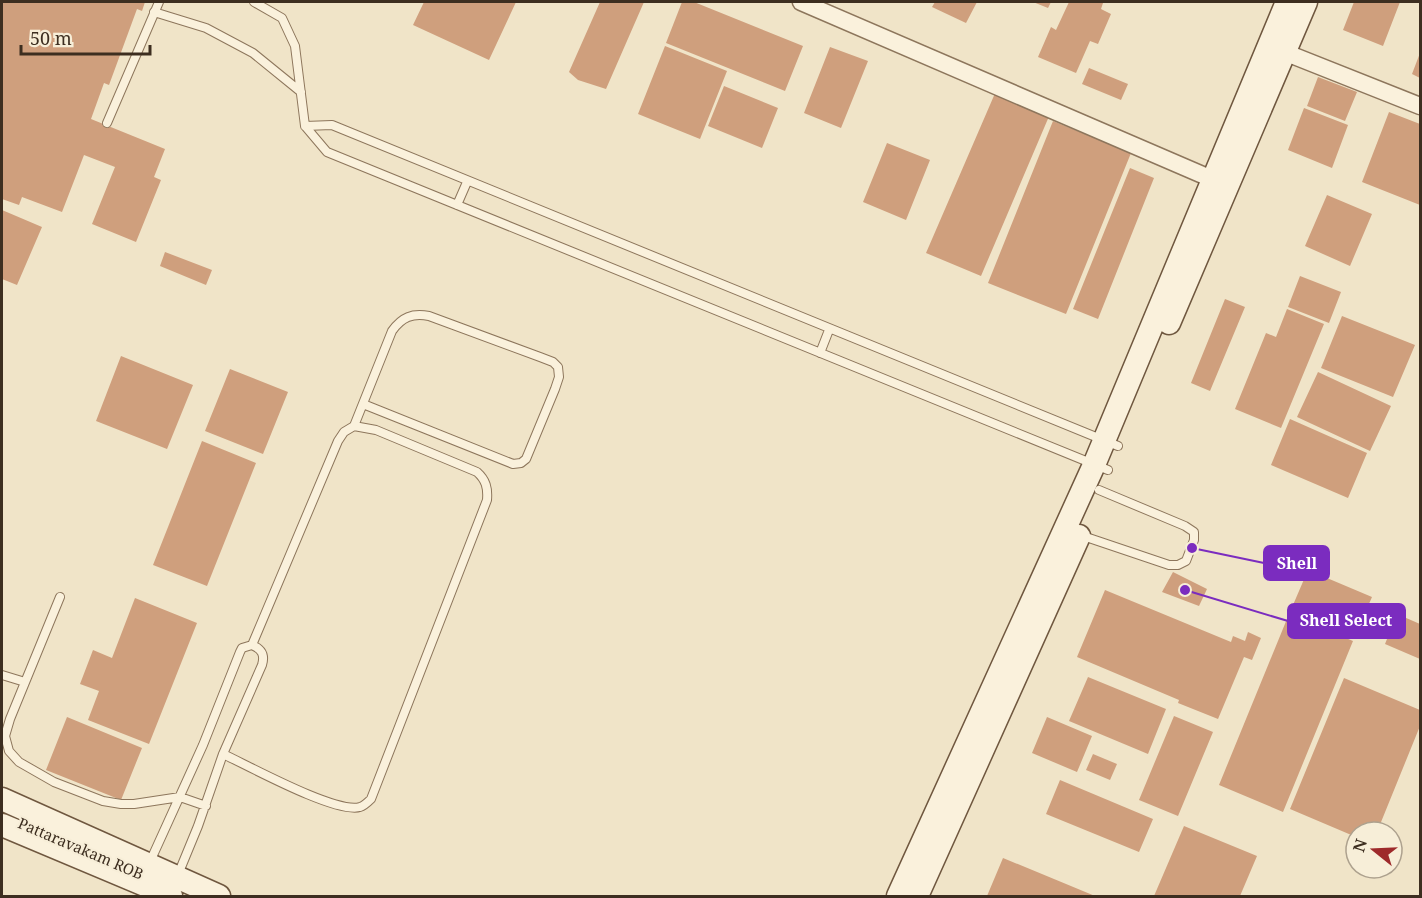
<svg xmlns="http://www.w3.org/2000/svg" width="1422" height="898" viewBox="0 0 1422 898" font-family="'Noto Serif',serif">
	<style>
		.building { fill: #cf9f7d }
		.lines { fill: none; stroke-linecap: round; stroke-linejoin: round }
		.lane-casing { stroke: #8d765c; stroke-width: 10 }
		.street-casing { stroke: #8d765c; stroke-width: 19 }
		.secondary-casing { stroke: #6f573f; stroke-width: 25 }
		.lane { stroke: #faf1dc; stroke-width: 8 }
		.street { stroke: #faf1dc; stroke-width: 16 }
		.secondary { stroke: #faf1dc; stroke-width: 22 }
		.labels { text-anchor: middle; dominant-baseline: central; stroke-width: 4.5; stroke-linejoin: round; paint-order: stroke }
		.street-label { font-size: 15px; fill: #3d2e20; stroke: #f7eed8 }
		.leader { fill: none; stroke: #7b2cbf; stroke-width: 2 }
		.callout-dot { fill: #7b2cbf; stroke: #f7eed8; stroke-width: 2 }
		.callout { fill: #7b2cbf; stroke: #7b2cbf; stroke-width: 2 }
		.callout-label { font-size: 16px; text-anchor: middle; font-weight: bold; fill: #fff }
	</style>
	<rect width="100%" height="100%" fill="#f0e4c8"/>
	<path class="building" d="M 3,2 L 145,2 L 142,11 L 137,9 L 109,85 L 104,83 L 91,119 L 165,149 L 154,177 L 161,180 L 136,242 L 92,224 L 115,167 L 84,155 L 62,212 L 22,197 L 19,205 L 2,199 L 2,6 Z
		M 424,2 L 516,2 L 489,60 L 413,25 Z
		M 600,2 L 644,2 L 606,89 L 578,80 L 569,72 Z
		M 682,2 L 694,2 L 803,46 L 785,91 L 666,43 Z
		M 935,2 L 977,2 L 966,23 L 932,7 Z
		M 1033,2 L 1051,2 L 1048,8 Z
		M 1069,2 L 1100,2 L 1103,3 L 1101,9 L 1111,14 L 1098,44 L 1090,41 L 1076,73 L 1038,57 L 1051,27 L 1056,30 Z
		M 1354,2 L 1400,2 L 1383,46 L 1343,30 Z
		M 665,46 L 727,71 L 700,139 L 638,114 Z
		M 830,47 L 868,61 L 841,128 L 804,113 Z
		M 1420,53 L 1420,78 L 1412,74 Z
		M 1089,68 L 1128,84 L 1121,100 L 1082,84 Z
		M 1318,77 L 1357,92 L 1345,121 L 1307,106 Z
		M 724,86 L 778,108 L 762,148 L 708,126 Z
		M 996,91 L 1050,114 L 981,276 L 926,253 Z
		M 1304,108 L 1348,125 L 1332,168 L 1288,150 Z
		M 1389,112 L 1420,124 L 1420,205 L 1362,182 Z
		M 1053,121 L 1131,153 L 1066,314 L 988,283 Z
		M 887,143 L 930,160 L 906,220 L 863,202 Z
		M 1130,168 L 1154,178 L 1098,319 L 1073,309 Z
		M 1327,195 L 1372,214 L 1350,266 L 1305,246 Z
		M 2,210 L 42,227 L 17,285 L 2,279 Z
		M 165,252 L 212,270 L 206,285 L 160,266 Z
		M 1300,276 L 1341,292 L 1329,323 L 1288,307 Z
		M 1225,299 L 1245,307 L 1210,391 L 1191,383 Z
		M 1287,309 L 1324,324 L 1281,428 L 1235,409 L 1266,333 L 1276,337 Z
		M 1342,316 L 1415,345 L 1393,397 L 1321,368 Z
		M 121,356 L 193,385 L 167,449 L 96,421 Z
		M 230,369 L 288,392 L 263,454 L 205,431 Z
		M 1318,372 L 1391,406 L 1370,451 L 1297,417 Z
		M 1290,419 L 1367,453 L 1348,498 L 1271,465 Z
		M 202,441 L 256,463 L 207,586 L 153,565 Z
		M 1308,570 L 1372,597 L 1357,631 L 1293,605 Z
		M 1173,572 L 1207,589 L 1199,606 L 1162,592 Z
		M 1105,590 L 1231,642 L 1233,636 L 1245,641 L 1248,632 L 1261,638 L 1252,660 L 1244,657 L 1218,719 L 1178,703 L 1179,700 L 1077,657 Z
		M 135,598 L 197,623 L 149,744 L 88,720 L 99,691 L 80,684 L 93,650 L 112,658 Z
		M 1289,614 L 1353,641 L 1283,812 L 1219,785 Z
		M 1397,614 L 1420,624 L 1420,659 L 1385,644 Z
		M 1088,677 L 1166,709 L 1148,754 L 1069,721 Z
		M 1344,678 L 1420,710 L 1420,726 L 1377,832 L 1356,832 L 1356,837 L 1290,809 Z
		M 1174,716 L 1213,732 L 1178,816 L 1139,800 Z
		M 67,717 L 142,748 L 121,800 L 46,770 Z
		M 1047,717 L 1092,736 L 1077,772 L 1032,753 Z
		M 1093,754 L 1117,764 L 1110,780 L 1086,770 Z
		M 1060,780 L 1153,819 L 1139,852 L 1046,814 Z
		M 1184,826 L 1257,856 L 1240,896 L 1154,896 Z
		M 1003,858 L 1095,896 L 987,896 Z"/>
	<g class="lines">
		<g class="lane-casing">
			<path id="lane" d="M 254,2 L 282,18 L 295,46 L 305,126 L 327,152 L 1108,470
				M 154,12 L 206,28 L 253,53 L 301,92
				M 107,123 L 159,2
				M 305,126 L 332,125 L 1118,446
				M 457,205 L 467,182
				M 820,353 L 829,330
				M 354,426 L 392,331 C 402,317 412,313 429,316 L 540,357 L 553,362 L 558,367 L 559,377 L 555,389 L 526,459 L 521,463 L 513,464 L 363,404
				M 1080,535 L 1169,565 L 1178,565 L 1186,561 L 1194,540 L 1194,532 L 1185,526 L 1099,490
				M 60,597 L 10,719 L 5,736 L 9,751 L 19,762 L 54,782 L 103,801 L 121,804 L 134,804 L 180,797 L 206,806
				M 2,675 L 25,682
				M 149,864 L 203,745 L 240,652 L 242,648 L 252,645 L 338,441 L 344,432 L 354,426 L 376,430 L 477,472 C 486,480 488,488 487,500 L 371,799 C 368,802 364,806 360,807 C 336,814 249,766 223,754
				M 177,877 L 198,826 L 223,754 L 262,665 C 265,655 262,649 252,645"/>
		</g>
		<g class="street-casing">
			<path id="street" d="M 801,2 L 1212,179
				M 1284,52 L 1420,106"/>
		</g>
		<g class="secondary-casing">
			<path id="secondary" d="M 1169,323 L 1306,2
				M 2,799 L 219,896
				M 2,825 L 171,896
				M 898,896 L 1094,465 L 1287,2
				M 917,896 L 1079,536"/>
		</g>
		<use href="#lane" class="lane"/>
		<use href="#street" class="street"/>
		<use href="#secondary" class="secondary"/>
	</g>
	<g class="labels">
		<g class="street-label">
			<text transform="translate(81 848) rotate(23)">Pattaravakam ROB</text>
		</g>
	</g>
	<path class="leader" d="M1192 548L1264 563M1185 590L1288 621"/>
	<g class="callout-dot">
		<circle cx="1192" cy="548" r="6"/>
		<circle cx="1185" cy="590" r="6"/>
	</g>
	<g class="callout">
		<rect x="1264" y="546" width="65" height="34" rx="6"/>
		<rect x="1288" y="604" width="117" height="34" rx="6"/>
	</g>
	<g class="callout-label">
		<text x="1297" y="569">Shell</text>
		<text x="1346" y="626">Shell Select</text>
	</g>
	<rect width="1422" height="898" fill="none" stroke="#3d2e20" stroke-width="6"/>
	<g transform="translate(1374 850) rotate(288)"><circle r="28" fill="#f7eed8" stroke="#ada18e" stroke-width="1.5"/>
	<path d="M0-4.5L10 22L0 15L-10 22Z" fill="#9e2a2b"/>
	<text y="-9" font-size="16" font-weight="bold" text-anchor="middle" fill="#3d2e20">N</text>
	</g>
	<path d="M21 45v9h129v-9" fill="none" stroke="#3d2e20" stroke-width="3"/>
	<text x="30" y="45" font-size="18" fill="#3d2e20" stroke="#f7eed8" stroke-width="4.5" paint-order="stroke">50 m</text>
</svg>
